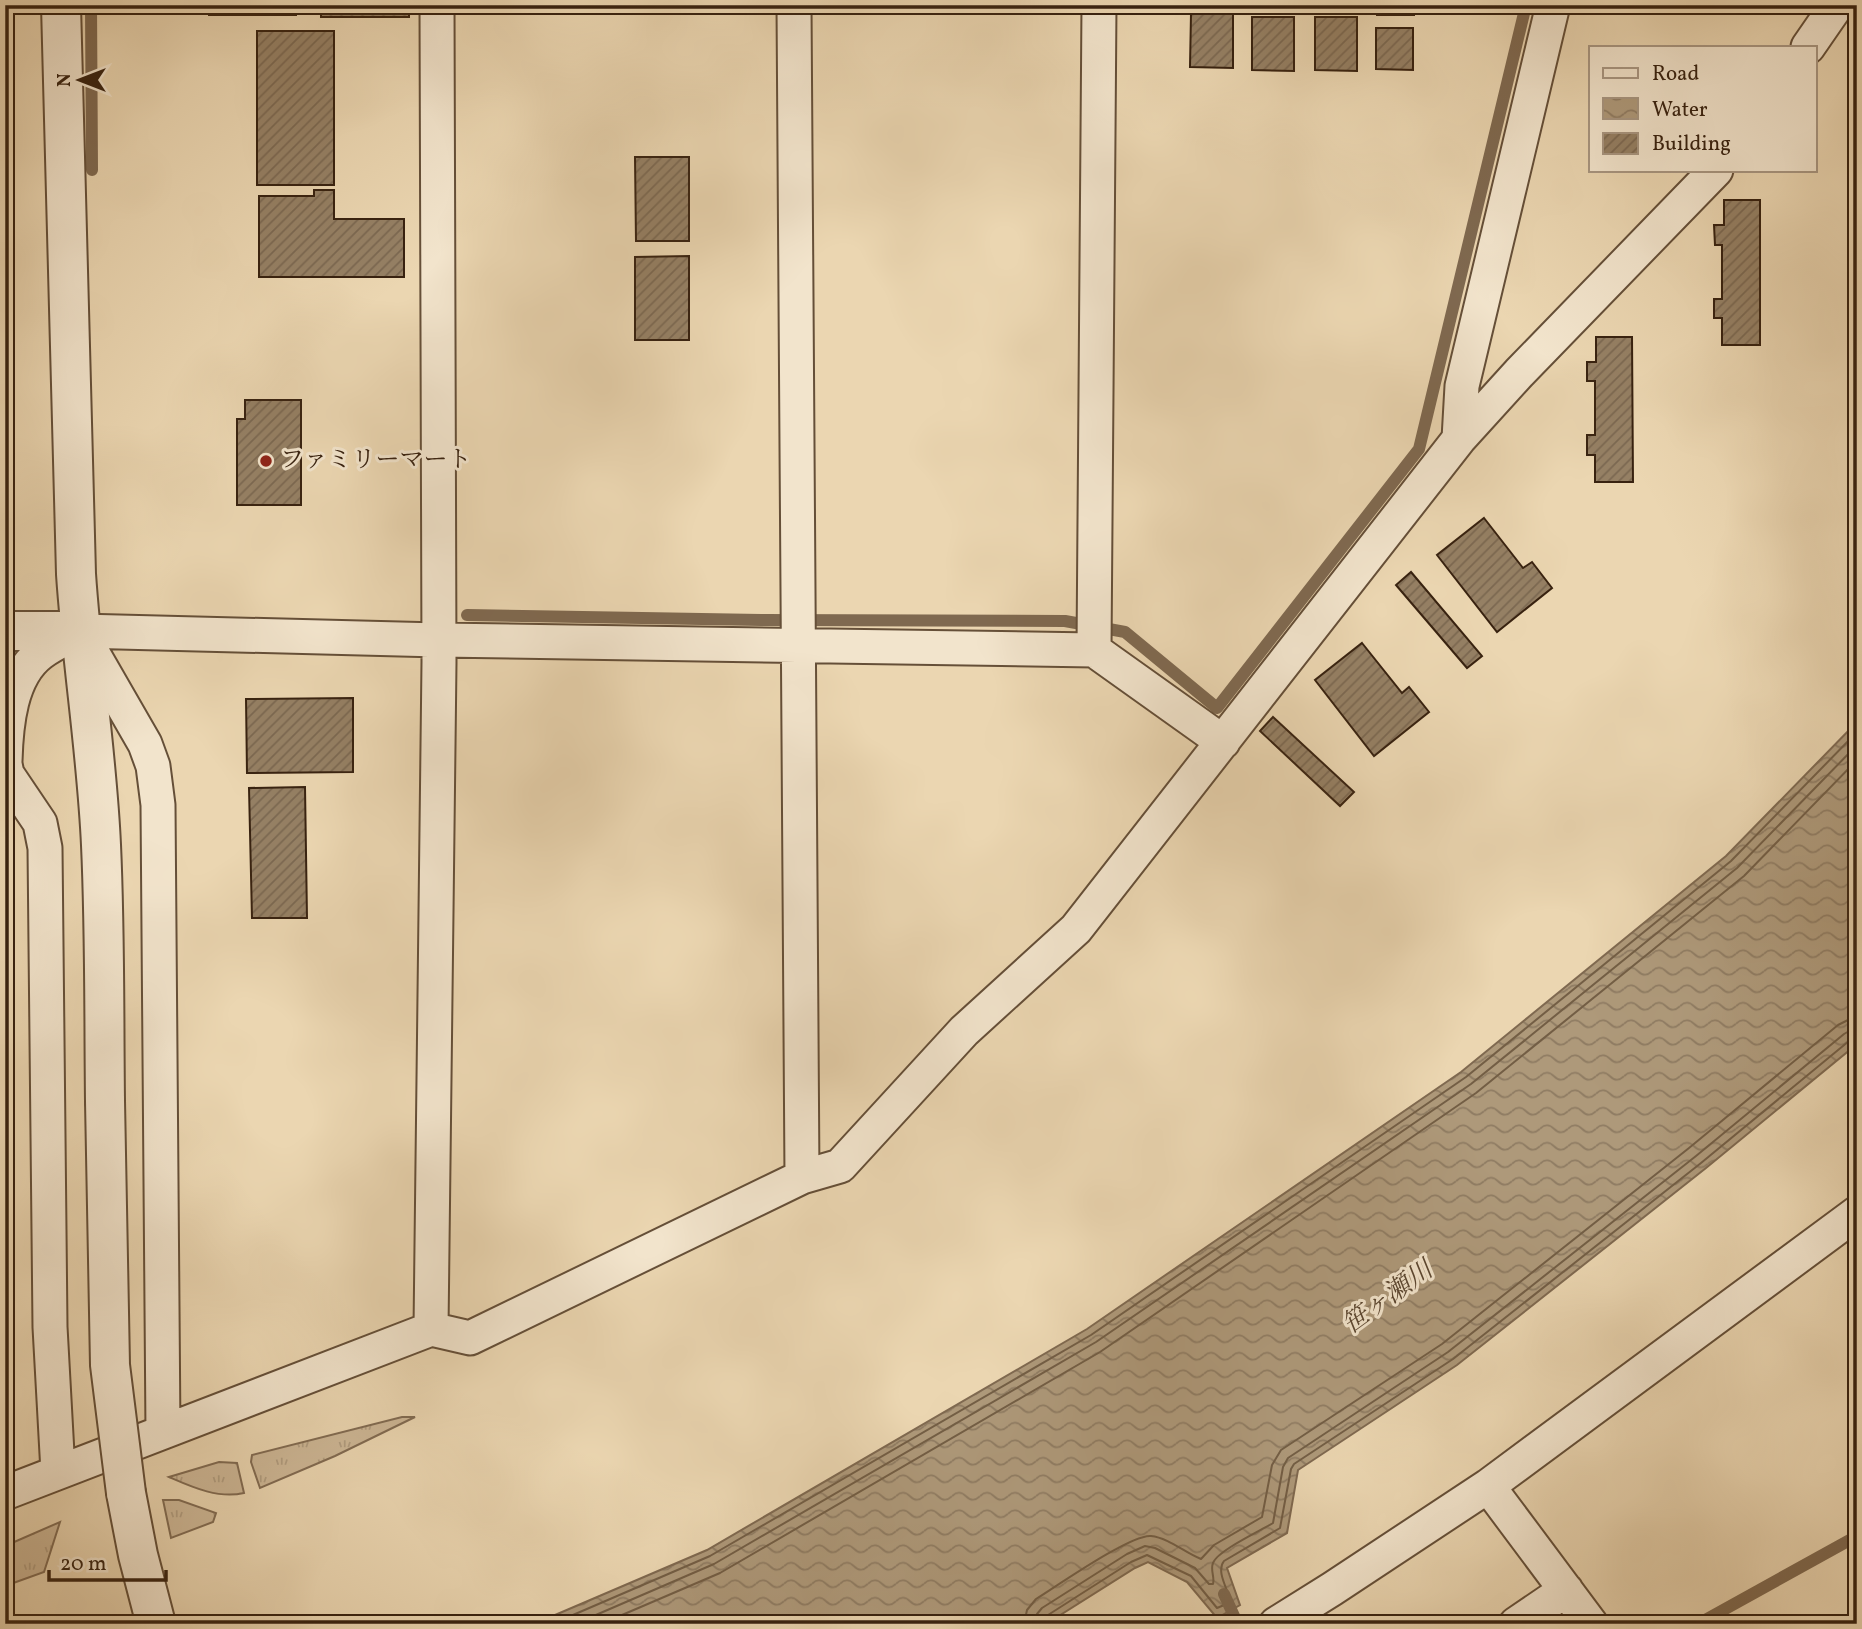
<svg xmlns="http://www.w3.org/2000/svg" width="1862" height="1629" viewBox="0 0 1862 1629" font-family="Vollkorn,'Noto Serif JP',serif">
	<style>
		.grass { fill: url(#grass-tufts); stroke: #826c53; stroke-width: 2 }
		.water { fill: url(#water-waves); stroke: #7f6950; stroke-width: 2 }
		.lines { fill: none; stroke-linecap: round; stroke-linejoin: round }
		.shore { stroke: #735e45; stroke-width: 2 }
		.stream { stroke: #7f6950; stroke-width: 12 }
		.building { fill: url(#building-hatch); stroke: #382210; stroke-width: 2 }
		.minor-casing { stroke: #654f38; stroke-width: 37 }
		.tertiary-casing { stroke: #654f38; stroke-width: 42 }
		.minor { stroke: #f2e4cc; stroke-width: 33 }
		.tertiary { stroke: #f2e4cc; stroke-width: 38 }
		.tertiary-bridge-casing { stroke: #654f38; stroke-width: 42; stroke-linecap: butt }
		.tertiary-bridge { stroke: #f2e4cc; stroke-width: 38 }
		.poi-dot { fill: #8f2418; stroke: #f2e4cc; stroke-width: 2.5 }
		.labels { text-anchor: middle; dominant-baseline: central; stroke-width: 6; stroke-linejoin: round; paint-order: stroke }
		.poi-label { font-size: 24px; fill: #382210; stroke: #f2e4cc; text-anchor: start }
		.water-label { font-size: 26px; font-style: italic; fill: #5b4630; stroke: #f2e4cc }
	</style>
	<defs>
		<pattern id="grass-tufts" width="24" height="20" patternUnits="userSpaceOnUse" patternTransform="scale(1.75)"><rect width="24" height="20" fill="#cdb796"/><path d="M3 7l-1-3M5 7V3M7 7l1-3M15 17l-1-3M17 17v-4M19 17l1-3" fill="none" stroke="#b19d80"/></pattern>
		<pattern id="water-waves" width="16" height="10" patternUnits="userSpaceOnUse" patternTransform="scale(1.75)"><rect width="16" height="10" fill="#ae997a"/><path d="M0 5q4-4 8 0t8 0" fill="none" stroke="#8f7c63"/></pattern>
		<pattern id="building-hatch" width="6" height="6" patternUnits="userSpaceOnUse" patternTransform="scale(1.75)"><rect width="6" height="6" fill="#958064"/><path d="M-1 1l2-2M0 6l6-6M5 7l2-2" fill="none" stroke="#7b6851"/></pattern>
	</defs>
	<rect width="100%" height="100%" fill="#ebd6b1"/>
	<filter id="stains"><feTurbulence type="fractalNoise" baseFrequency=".00286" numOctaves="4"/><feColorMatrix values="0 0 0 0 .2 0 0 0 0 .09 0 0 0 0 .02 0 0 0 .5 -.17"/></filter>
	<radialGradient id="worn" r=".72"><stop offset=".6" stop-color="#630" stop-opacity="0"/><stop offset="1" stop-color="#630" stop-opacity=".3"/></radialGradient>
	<path class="grass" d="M 402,1417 L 415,1417 L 335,1456 L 260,1488 L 251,1462 L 252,1455 Z
		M 219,1462 L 237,1463 L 244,1493 C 218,1499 192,1487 169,1477 Z
		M 163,1500 L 179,1500 L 216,1513 L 213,1522 L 171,1538 Z
		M 60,1522 L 44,1572 L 5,1586 L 5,1546 Z"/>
	<path class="water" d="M 1857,722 L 1857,1044 L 1706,1168 L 1457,1365 L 1298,1470 L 1287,1533 L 1227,1568 L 1240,1605 L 1217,1618 L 1187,1582 L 1148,1562 L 1135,1568 L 1046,1624 L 534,1624 L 707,1550 L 1087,1329 L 1461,1072 L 1726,856 Z"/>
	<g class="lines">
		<path class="shore" d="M 552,1624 L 710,1556 L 1091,1335 L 1466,1077 L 1731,861 L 1857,732
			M 575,1624 L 714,1564 L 1096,1342 L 1471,1084 L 1737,868 L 1857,745
			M 601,1624 L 720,1573 L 1100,1352 L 1476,1093 L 1744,876 L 1857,760
			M 1024,1624 L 1027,1610 L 1036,1599 C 1057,1586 1131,1534 1151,1536 C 1169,1538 1185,1553 1201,1559 L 1214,1545 L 1262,1517 L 1272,1465 L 1281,1450 L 1442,1344 L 1689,1148 L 1838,1025 L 1848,1020 L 1857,1019
			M 1035,1624 L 1037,1614 L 1042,1608 L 1127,1554 L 1145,1546 L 1155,1548 L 1195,1568 L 1209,1584 L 1213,1584 C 1215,1577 1210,1570 1213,1563 C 1217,1551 1260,1531 1273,1523 L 1283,1467 L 1288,1458 L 1448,1352 L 1696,1156 L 1844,1034 L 1851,1030 L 1857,1030
			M 1044,1624 L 1044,1619 L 1048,1615 L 1131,1562 L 1147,1555 L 1191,1576 L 1217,1608 L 1229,1603 L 1230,1599 C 1227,1588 1216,1571 1224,1561 L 1280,1528 L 1291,1469 L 1294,1464 L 1453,1359 L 1701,1163 L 1849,1041 L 1857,1039"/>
		<path class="stream" d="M 91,5 L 92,170
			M 467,615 L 761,620 L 1065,621 L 1125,632 L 1217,708 L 1419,449 L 1526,5
			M 1224,1594 L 1234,1616
			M 1698,1624 L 1857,1536"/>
	</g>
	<path class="building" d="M 209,5 L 296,5 L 296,15 L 209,15 Z
		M 321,5 L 409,5 L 409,17 L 321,17 Z
		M 1247,5 L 1289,5 L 1289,13 L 1247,13 Z
		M 1308,5 L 1350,5 L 1350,12 L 1308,12 Z
		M 1377,5 L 1414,5 L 1414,15 L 1377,15 Z
		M 1191,14 L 1233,14 L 1233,68 L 1190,67 Z
		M 1252,17 L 1294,17 L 1294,71 L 1252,70 Z
		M 1315,17 L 1357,17 L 1357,71 L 1315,70 Z
		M 1376,28 L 1413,28 L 1413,70 L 1376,69 Z
		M 257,31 L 334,31 L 334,185 L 257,185 Z
		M 635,157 L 689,157 L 689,241 L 636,241 Z
		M 314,190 L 334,190 L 334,219 L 404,219 L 404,277 L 259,277 L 259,196 L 314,196 Z
		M 1724,200 L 1760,200 L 1760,345 L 1722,345 L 1722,318 L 1714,318 L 1714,299 L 1722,299 L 1722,245 L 1715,245 L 1714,225 L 1724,225 Z
		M 689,256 L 689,340 L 635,340 L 635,257 Z
		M 1596,337 L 1632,337 L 1633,482 L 1595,482 L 1595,455 L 1587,455 L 1587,435 L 1595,435 L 1595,381 L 1587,381 L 1587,362 L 1596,362 Z
		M 245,400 L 301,400 L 301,505 L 237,505 L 237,419 L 245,419 Z
		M 1484,518 L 1523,568 L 1532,562 L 1552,588 L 1497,632 L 1437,555 Z
		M 1411,572 L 1482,656 L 1467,668 L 1396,585 Z
		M 1362,643 L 1402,693 L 1409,687 L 1429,712 L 1374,756 L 1315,680 Z
		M 353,698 L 353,772 L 247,773 L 246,699 Z
		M 1273,717 L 1354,792 L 1340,806 L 1260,731 Z
		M 305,787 L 307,918 L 252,918 L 249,788 Z"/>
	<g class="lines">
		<g class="minor-casing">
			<path id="minor" d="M 794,5 L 802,1177
				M 1808,47 L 1837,5
				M 1459,439 L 1462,386 L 1553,5
				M 84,638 L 145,744 L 153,766 L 158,805 L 163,1432
				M 1094,650 L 1099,5
				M 5,761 C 6,726 10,676 41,653 C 53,644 67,638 80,631 L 439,640 L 1094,650 L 1223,742
				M 5,764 L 7,774 L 40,823 L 45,848 L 50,1327 L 58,1472
				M 431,1329 L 439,662 L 437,5
				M 1488,1486 L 1591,1624
				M 5,1493 L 431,1329 L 470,1338 L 802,1177 L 840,1166 L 964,1031 L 1076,929 L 1459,439 L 1519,373 L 1716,170
				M 1276,1624 L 1332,1589 L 1488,1486 L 1857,1213
				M 1516,1624 L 1566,1590"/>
		</g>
		<g class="tertiary-casing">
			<path id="tertiary" d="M 61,5 L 76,574 C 82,664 97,754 101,845 C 105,930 104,1016 105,1101
				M 5,631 L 80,631
				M 126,1493 L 138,1555 L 156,1624"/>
		</g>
		<use href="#minor" class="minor"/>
		<use href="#tertiary" class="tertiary"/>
		<g class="tertiary-bridge-casing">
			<path id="tertiary-bridge" d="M 105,1101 L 110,1365 L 126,1493"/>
		</g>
		<use href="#tertiary-bridge" class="tertiary-bridge"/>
	</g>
	<circle class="poi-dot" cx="266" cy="461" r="7"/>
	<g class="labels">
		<g class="poi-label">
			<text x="280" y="461">ファミリーマート</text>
		</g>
		<g class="water-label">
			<text transform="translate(1388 1298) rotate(-36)">笹ヶ瀬川</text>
		</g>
	</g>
	<rect width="1862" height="1629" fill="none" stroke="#ebd6b1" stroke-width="28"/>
	<rect x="7" y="7" width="1848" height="1615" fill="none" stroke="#382210" stroke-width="3.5"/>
	<rect x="14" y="14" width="1834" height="1601" fill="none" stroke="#382210" stroke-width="2"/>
	<rect x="1589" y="46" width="228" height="126" fill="#f2e4cc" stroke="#a89681" stroke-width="2"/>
	<rect x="1603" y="68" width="35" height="10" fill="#f2e4cc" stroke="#a89681" stroke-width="2"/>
	<text x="1652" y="80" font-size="21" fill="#382210">Road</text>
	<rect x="1603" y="98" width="35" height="21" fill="url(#water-waves)" stroke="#a89681" stroke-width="2"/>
	<text x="1652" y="116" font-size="21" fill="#382210">Water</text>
	<rect x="1603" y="133" width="35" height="21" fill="url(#building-hatch)" stroke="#a89681" stroke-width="2"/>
	<text x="1652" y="150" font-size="21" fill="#382210">Building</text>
	<g transform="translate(80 80) rotate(270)" stroke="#f2e4cc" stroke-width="5" paint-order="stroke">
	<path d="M0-5L12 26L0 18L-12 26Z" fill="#382210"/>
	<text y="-10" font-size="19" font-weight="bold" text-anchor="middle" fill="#382210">N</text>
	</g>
	<path d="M49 1570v10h117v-10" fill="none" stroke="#382210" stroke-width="3.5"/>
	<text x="60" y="1570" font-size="21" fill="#382210" stroke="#f2e4cc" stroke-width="5" paint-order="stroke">20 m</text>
	<rect width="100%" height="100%" filter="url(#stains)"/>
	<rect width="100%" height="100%" fill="url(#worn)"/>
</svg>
